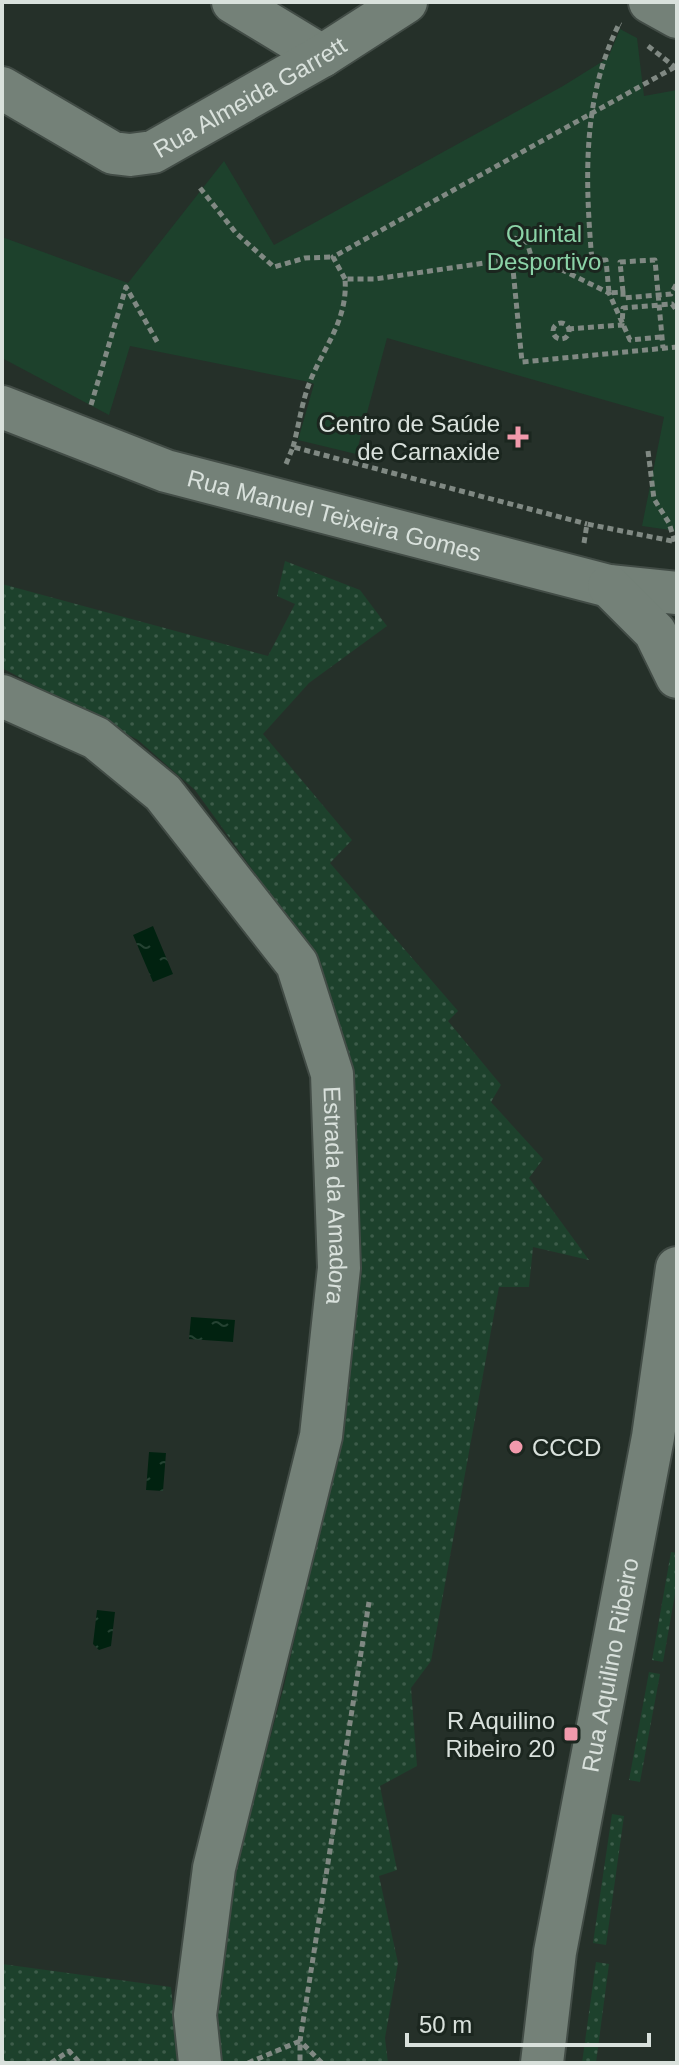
<svg xmlns="http://www.w3.org/2000/svg" width="679" height="2065" viewBox="0 0 679 2065" font-family="Arial,sans-serif">
	<style>
		.grass { fill: url(#grass-dots) }
		.park { fill: #1d412c }
		.water { fill: url(#water-ripples) }
		.lines { fill: none; stroke-linecap: round; stroke-linejoin: round }
		.minor-casing { stroke: #424c46; stroke-width: 46 }
		.path { stroke: #808983; stroke-width: 5; stroke-dasharray: 6 4; stroke-linecap: butt }
		.minor { stroke: #748178; stroke-width: 42 }
		.poi-dot { fill: #f29aac; stroke: #1b261f; stroke-width: 3 }
		.labels { text-anchor: middle; dominant-baseline: central; stroke-width: 6; stroke-linejoin: round; paint-order: stroke }
		.street-label { font-size: 24px; fill: #d9e1dc; stroke: #1b261f }
		.park-label { font-size: 24px; fill: #8bd3a7; stroke: #1b261f }
		.poi-label { font-size: 24px; fill: #d9e1dc; stroke: #1b261f; text-anchor: end }
	</style>
	<defs>
		<pattern id="grass-dots" width="8" height="8" patternUnits="userSpaceOnUse" patternTransform="scale(2)"><rect width="8" height="8" fill="#1d412c"/><path d="M2 2h.1M6 6h.1" fill="none" stroke="#3d5c4a" stroke-width="1.8" stroke-linecap="round"/></pattern>
		<pattern id="water-ripples" width="26" height="14" patternUnits="userSpaceOnUse" patternTransform="scale(2)"><rect width="26" height="14" fill="#012210"/><path d="M2 4q2-2 4 0t4 0M15 11q2-2 4 0t4 0" fill="none" stroke="#254232"/></pattern>
	</defs>
	<rect width="100%" height="100%" fill="#253029"/>
	<path class="grass" d="M 285,561 L 360,590 L 387,626 L 309,683 L 263,734 L 352,840 L 330,863 L 458,1011 L 448,1021 L 501,1085 L 491,1102 L 543,1159 L 529,1178 L 589,1260 L 533,1247 L 529,1287 L 499,1287 L 431,1661 L 411,1688 L 417,1766 L 380,1786 L 397,1870 L 379,1876 L 398,1963 L 385,2038 L 388,2063 L 214,2063 L 209,2018 L 232,1881 L 284,1686 L 331,1477 L 340,1041 L 281,909 L 195,790 L 138,740 L 2,668 L 2,584 L 268,656 L 295,604 L 277,596 Z
		M 671,1552 L 677,1553 L 677,1583 L 663,1662 L 652,1660 Z
		M 649,1672 L 660,1674 L 640,1782 L 629,1780 Z
		M 612,1814 L 624,1816 L 606,1945 L 593,1943 Z
		M 596,1962 L 609,1964 L 596,2063 L 582,2063 Z
		M 2,1964 L 171,1987 L 178,2063 L 2,2063 Z"/>
	<path class="park" d="M 620,29 L 637,38 L 644,96 L 677,90 L 677,531 L 642,526 L 664,417 L 387,338 L 356,454 L 298,440 L 314,384 L 309,382 L 130,346 L 109,415 L 2,358 L 2,237 L 128,283 L 224,161 L 274,245 L 563,86 L 608,58 Z"/>
	<path class="water" d="M 153,926 L 173,974 L 153,982 L 133,935 Z
		M 191,1317 L 235,1320 L 233,1342 L 189,1339 Z
		M 149,1452 L 166,1453 L 163,1491 L 146,1490 Z
		M 97,1610 L 115,1612 L 111,1646 L 99,1650 L 93,1644 Z"/>
	<g class="lines">
		<g class="minor-casing">
			<g id="minor">
				<path d="M 233,2 L 322,56"/>
				<path d="M 650,2 L 677,17"/>
				<path id="s1" d="M 2,88 L 113,153 L 130,155 L 153,152 L 322,56 L 406,2"/>
				<path id="s2" d="M 2,407 L 166,471 L 609,586 L 677,593"/>
				<path d="M 609,586 L 655,632 L 677,677"/>
				<path id="s3" d="M 2,696 L 96,738 L 163,793 L 297,964 L 332,1074 L 339,1268 L 321,1436 L 214,1868 L 195,2015 L 200,2063"/>
				<path id="s4" d="M 542,2063 L 555,1952 L 653,1437 L 677,1268"/>
			</g>
		</g>
		<path class="path" d="M 648,46 L 675,67
			M 200,188 L 236,233 L 274,267 L 305,258 L 333,257
			M 514,238 L 527,242 L 534,266 L 592,261 C 585,179 582,99 619,24 L 621,25
			M 592,261 L 606,260 L 609,293 L 623,292 L 623,298 L 671,294 L 677,283
			M 552,265 L 609,293 L 630,340 L 661,337
			M 345,279 L 333,257 L 675,67
			M 623,292 L 620,262 L 655,260 L 663,348
			M553 331a8 8 0 1 1 16 0a8 8 0 1 1-16 0Z
			M 568,329 L 622,325 L 623,308 L 672,304 L 677,311
			M 91,405 L 126,287 L 159,345
			M 293,447 C 299,425 302,400 311,379 C 326,344 348,318 345,279 L 375,279 L 512,259 L 522,362 L 677,347
			M 648,451 L 654,499 L 669,523 L 675,542
			M 286,464 L 293,447 L 587,524
			M 584,543 L 587,524 L 677,542
			M 2,2061 L 4,2063
			M 51,2063 L 69,2051 L 80,2063
			M 248,2063 L 300,2041 L 300,2063
			M 322,2063 L 300,2041 L 369,1602"/>
		<use href="#minor" class="minor"/>
	</g>
	<g class="poi-dot">
		<path d="M514 425h8v8h8v8h-8v8h-8v-8h-8v-8h8z"/>
		<circle cx="516" cy="1447" r="8"/>
		<rect x="563" y="1726" width="16" height="16" rx="4"/>
	</g>
	<g class="labels">
		<g class="street-label">
			<text stroke="none"><textPath href="#s1" startOffset="280">Rua Almeida Garrett</textPath></text>
			<text stroke="none"><textPath href="#s2" startOffset="350">Rua Manuel Teixeira Gomes</textPath></text>
			<text stroke="none"><textPath href="#s3" startOffset="644">Estrada da Amadora</textPath></text>
			<text stroke="none"><textPath href="#s4" startOffset="404">Rua Aquilino Ribeiro</textPath></text>
		</g>
		<g class="park-label">
			<text x="544" y="233">Quintal<tspan x="544" dy="28">Desportivo</tspan></text>
		</g>
		<g class="poi-label">
			<text x="500" y="423">Centro de Saúde<tspan x="500" dy="28">de Carnaxide</tspan></text>
			<text x="532" y="1447" text-anchor="start">CCCD</text>
			<text x="555" y="1720">R Aquilino<tspan x="555" dy="28">Ribeiro 20</tspan></text>
		</g>
	</g>
	<rect width="679" height="2065" fill="none" stroke="#d9e1dc" stroke-width="8"/>
	<path d="M407 2033v12h242v-12" fill="none" stroke="#d9e1dc" stroke-width="4"/>
	<text x="419" y="2033" font-size="24" fill="#d9e1dc" stroke="#1b261f" stroke-width="6" paint-order="stroke">50 m</text>
</svg>
